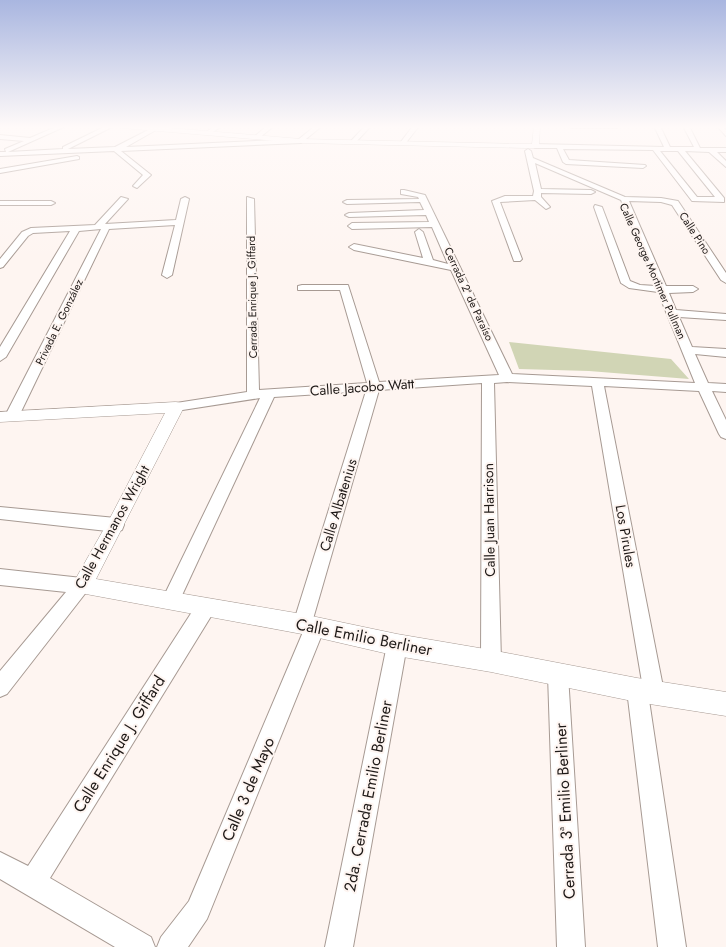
<svg xmlns="http://www.w3.org/2000/svg" width="726" height="947" viewBox="0 0 726 947" font-family="Jost,sans-serif">
	<style>
		.green { fill: #d1d5b5 }
		.lines { fill: none; stroke-linecap: round; stroke-linejoin: round }
		.minor-casing { stroke: #a79a93; stroke-width: 2 }
		.tertiary-casing { stroke: #a79a93; stroke-width: 1 }
		.minor { fill: #fff; fill-rule: evenodd }
		.tertiary { fill: #fff; fill-rule: evenodd }
		.labels { text-anchor: middle; dominant-baseline: central; stroke-width: 4; stroke-linejoin: round; paint-order: stroke }
		.far-street-label { font-size: 11px; fill: #1e1917; stroke: #fef5f1 }
		.street-label { font-size: 14px; fill: #1e1917; stroke: #fef5f1 }
		.near-street-label { font-size: 16px; fill: #1e1917; stroke: #fef5f1 }
	</style>
	<rect width="100%" height="100%" fill="#fef5f1"/>
	<path class="green" d="M 509,342 L 671,359 L 689,379 L 589,371 L 519,369 Z"/>
	<g class="lines">
		<g class="minor-casing">
			<path id="minor" d="M 58,126 L 66,126 L 8,152 L 63,149 L 63,147 L 106,126 L 114,126 L 68,149 L 115,147 L 156,126 L 163,126 L 126,147 L 299,139 L 315,126 L 322,126 L 301,143 L 121,151 L 151,175 L 137,188 L 133,186 L 143,175 L 114,151 L 0,156 L 0,152 L 6,152 L 5,149 L 24,141 L 0,139 L 0,135 L 30,138 Z
				M 215,126 L 222,126 L 210,134 L 206,134 L 206,132 Z
				M 267,126 L 274,126 L 259,138 L 255,138 L 255,136 Z
				M 365,126 L 371,126 L 355,143 L 351,143 L 351,141 Z
				M 413,126 L 419,126 L 405,144 L 401,144 L 400,143 Z
				M 568,126 L 620,126 L 617,128 L 571,128 Z
				M 654,126 L 660,126 L 670,147 L 694,147 L 683,126 L 689,126 L 700,148 L 726,148 L 726,152 L 717,152 L 726,161 L 726,167 L 709,152 L 685,151 L 724,198 L 724,202 L 692,201 L 653,150 L 563,149 L 569,160 L 645,165 L 646,166 L 643,168 L 566,164 L 563,162 L 557,148 L 535,148 L 532,146 L 535,144 L 664,147 ZM 660,151 L 678,151 L 715,197 L 697,197 Z
				M 717,126 L 723,126 L 726,130 L 726,136 Z
				M 528,149 L 531,151 L 533,158 L 625,197 L 661,198 L 678,201 L 726,273 L 726,283 L 721,280 L 672,205 L 661,202 L 629,201 L 666,286 L 693,286 L 698,289 L 693,292 L 669,293 L 676,310 L 726,314 L 726,320 L 679,317 L 692,347 L 726,349 L 726,357 L 695,354 L 708,383 L 726,384 L 726,392 L 712,391 L 726,420 L 726,439 L 721,437 L 719,434 L 699,391 L 604,386 L 664,692 L 661,699 L 654,702 L 649,700 L 686,947 L 658,947 L 627,690 L 630,683 L 637,680 L 642,682 L 592,386 L 507,382 L 494,383 L 501,661 L 498,668 L 491,671 L 484,668 L 481,661 L 482,383 L 379,390 L 313,619 L 322,621 L 325,627 L 207,919 L 188,947 L 157,947 L 161,937 L 189,901 L 303,632 L 295,630 L 293,624 L 366,391 L 274,397 L 177,606 L 171,608 L 165,606 L 162,600 L 260,398 L 176,411 L 169,407 L 176,403 L 247,392 L 247,197 L 254,199 L 259,390 L 367,383 L 340,290 L 298,290 L 298,286 L 302,285 L 348,285 L 379,382 L 499,375 L 451,270 L 354,250 L 349,247 L 354,244 L 423,258 L 415,232 L 419,229 L 423,232 L 433,260 L 448,264 L 432,227 L 352,229 L 348,226 L 352,223 L 429,222 L 426,215 L 349,217 L 345,215 L 349,213 L 424,210 L 420,202 L 347,204 L 343,202 L 347,200 L 419,199 L 418,197 L 401,194 L 401,190 L 404,190 L 425,195 L 512,374 L 695,383 L 658,292 L 629,288 L 621,283 L 594,207 L 595,205 L 602,207 L 630,281 L 640,285 L 656,286 L 621,200 L 535,163 L 541,189 L 591,190 L 595,192 L 591,194 L 541,193 L 541,197 L 550,207 L 546,209 L 535,200 L 500,202 L 522,259 L 520,261 L 514,261 L 492,201 L 505,196 L 533,196 L 534,191 L 525,151 Z
				M 77,156 L 79,157 L 79,159 L 0,173 L 0,169 Z
				M 121,197 L 128,199 L 105,224 L 176,220 L 181,199 L 185,197 L 189,199 L 172,275 L 167,278 L 162,275 L 175,225 L 109,229 L 19,416 L 17,419 L 7,419 L 5,416 L 101,229 L 79,231 L 6,357 L 0,361 L 0,347 L 70,231 L 33,233 L 28,236 L 3,267 L 0,268 L 0,259 L 22,232 L 31,228 L 95,225 Z
				M 0,201 L 51,201 L 55,203 L 51,205 L 0,205 Z
				M 0,507 L 116,518 L 122,520 L 124,525 L 122,530 L 116,532 L 0,519 Z
				M 0,569 L 82,578 L 88,580 L 91,586 L 7,694 L 0,697 L 0,671 L 66,592 L 0,585 Z
				M 206,599 L 213,601 L 215,607 L 213,613 L 50,878 L 151,937 L 155,947 L 115,947 L 0,879 L 0,852 L 28,866 L 199,601 Z
				M 397,636 L 404,638 L 407,645 L 353,947 L 325,947 L 387,645 L 390,638 Z
				M 558,665 L 565,668 L 568,675 L 585,947 L 557,947 L 548,675 L 551,668 Z"/>
		</g>
		<g class="tertiary-casing">
			<path id="tertiary" d="M 119,126 L 146,126 L 301,139 L 526,144 L 532,144 L 534,126 L 540,126 L 539,146 L 535,148 L 526,148 L 301,143 L 122,128 Z
				M 176,402 L 181,403 L 184,407 L 96,579 L 302,614 L 397,634 L 491,650 L 637,678 L 726,692 L 726,716 L 637,702 L 491,672 L 397,656 L 302,634 L 75,592 L 72,586 L 75,580 L 109,520 L 165,413 L 0,422 L 0,412 Z"/>
		</g>
		<use href="#minor" class="minor"/>
		<use href="#tertiary" class="tertiary"/>
	</g>
	<linearGradient id="sky" x2="0" y2="1"><stop stop-color="#a9b6e0"/><stop offset="0.49" stop-color="#fffaf9"/><stop offset="1" stop-color="#fffaf9" stop-opacity="0"/></linearGradient>
	<rect width="726" height="259" fill="url(#sky)"/>
	<g class="labels">
		<g class="far-street-label">
			<text transform="translate(695 233) rotate(57)">Calle Pino</text>
			<text transform="translate(653 271) rotate(66)">Calle George Mortimer Pullman</text>
			<text transform="translate(469 294) rotate(65)">Cerrada 2ª de Paraíso</text>
			<text transform="translate(252 297) rotate(-91)">Cerrada Enrique J. Giffard</text>
			<text transform="translate(59 322) rotate(-64)">Privada E. González</text>
		</g>
		<g class="street-label">
			<text transform="translate(362 387) rotate(-4)">Calle Jacobo Watt</text>
			<text transform="translate(338 505) rotate(-73)">Calle Albatenius</text>
			<text transform="translate(489 520) rotate(-91)">Calle Juan Harrison</text>
			<text transform="translate(112 527) rotate(-61)">Calle Hermanos Wright</text>
			<text transform="translate(626 536) rotate(80)">Los Pirules</text>
		</g>
		<g class="near-street-label">
			<text transform="translate(364 637) rotate(11)">Calle Emilio Berliner</text>
			<text transform="translate(119 744) rotate(-58)">Calle Enrique J. Giffard</text>
			<text transform="translate(248 789) rotate(-67)">Calle 3 de Mayo</text>
			<text transform="translate(368 796) rotate(-79)">2da. Cerrada Emilio Berliner</text>
			<text transform="translate(565 811) rotate(-93)">Cerrada 3ª Emilio Berliner</text>
		</g>
	</g>
</svg>
